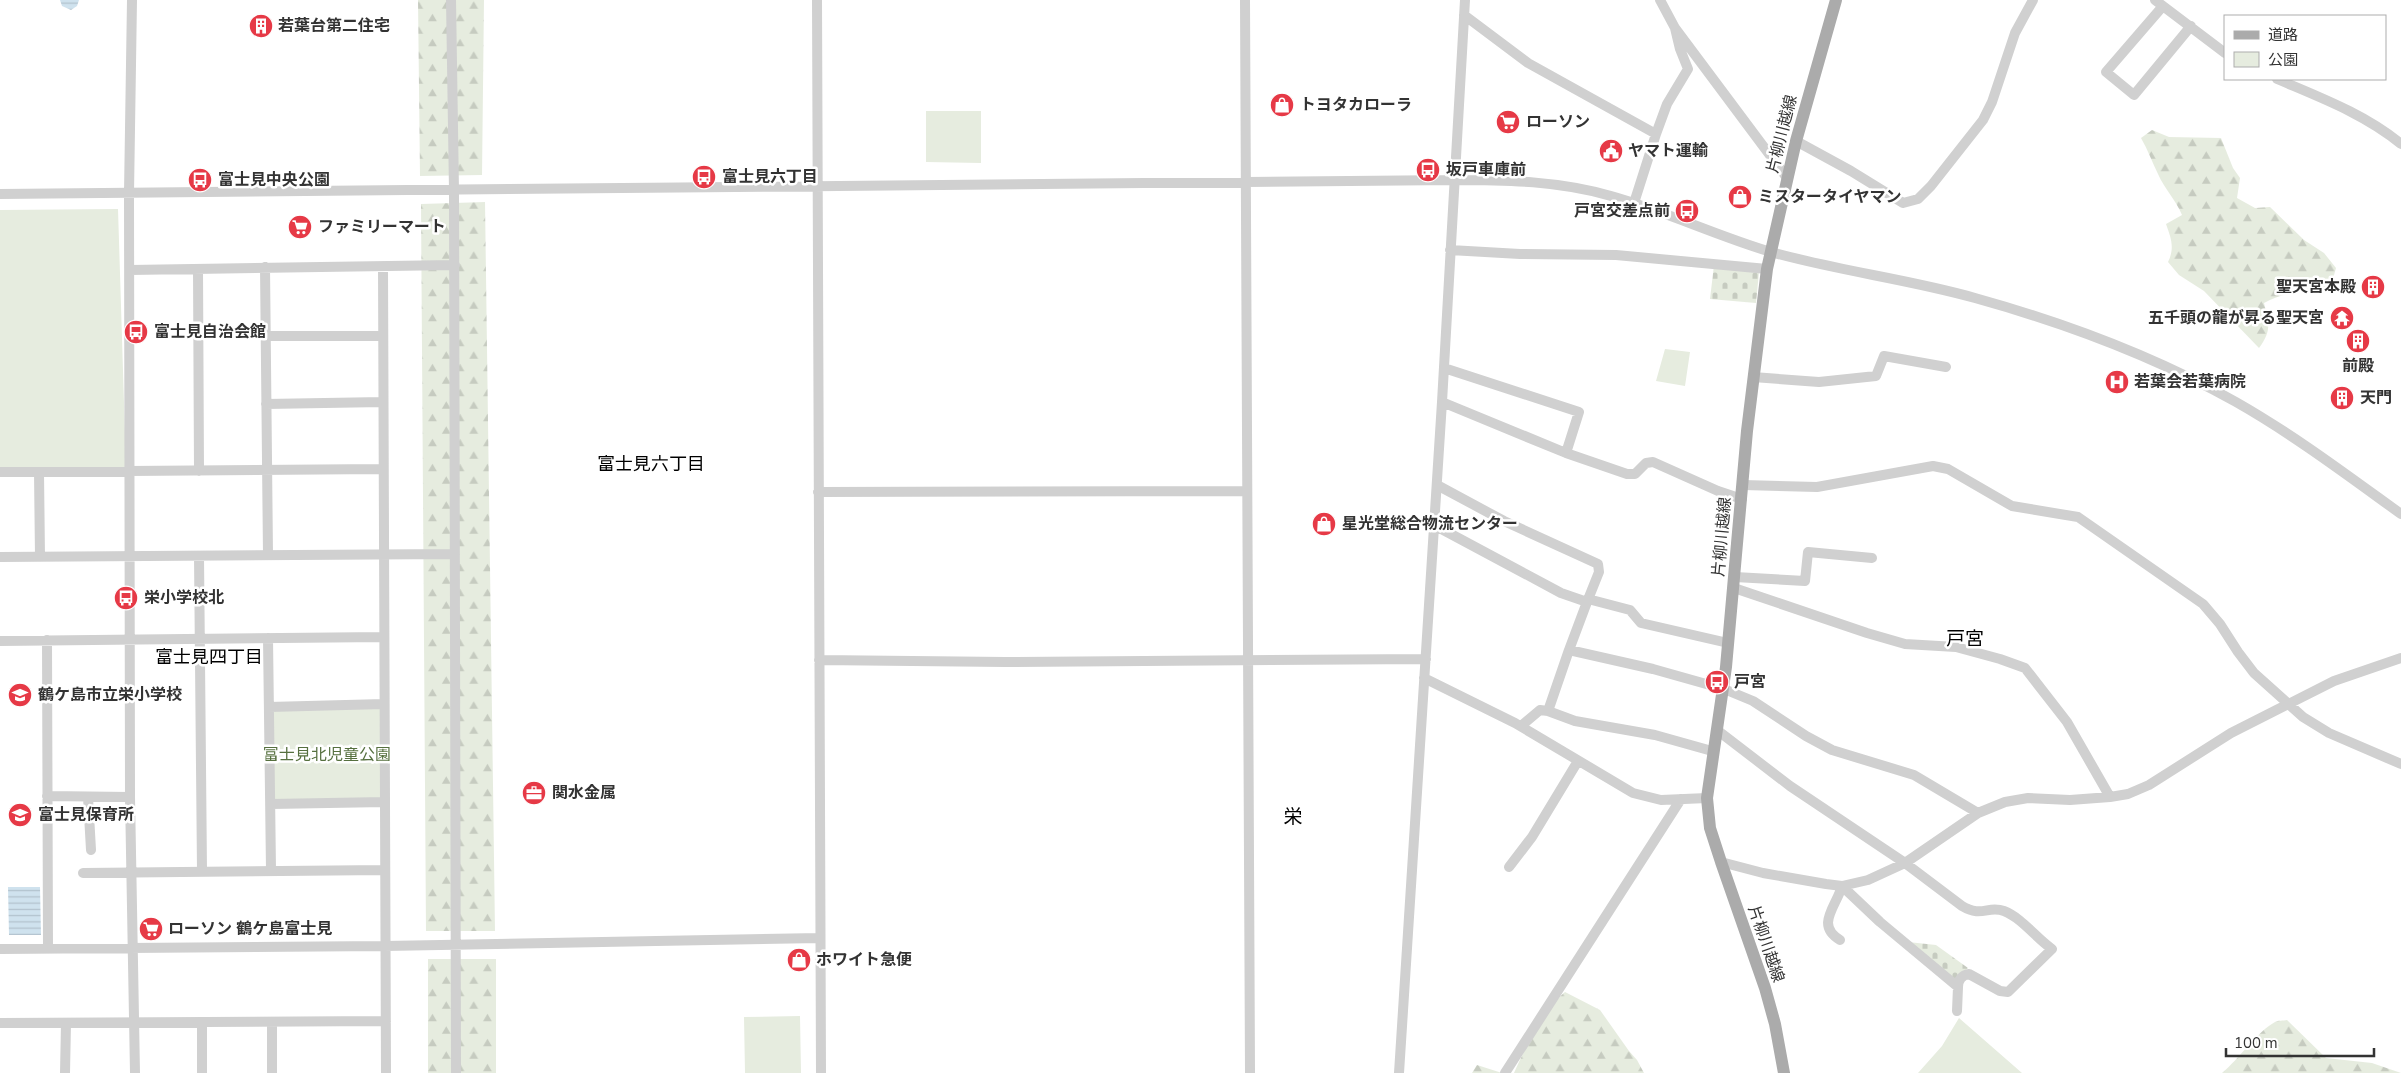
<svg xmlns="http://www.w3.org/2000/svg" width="2401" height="1073" viewBox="0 0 2401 1073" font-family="'Nunito Sans','Noto Sans JP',sans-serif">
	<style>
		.forest { fill: url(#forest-firs) }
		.cemetery { fill: url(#cemetery-stones) }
		.park { fill: #e6ecdf }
		.water { fill: url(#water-rules) }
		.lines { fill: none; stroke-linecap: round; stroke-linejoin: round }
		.minor { stroke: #d0d0d0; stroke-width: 10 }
		.major { stroke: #ababab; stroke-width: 12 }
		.labels { text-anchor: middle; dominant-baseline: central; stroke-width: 5; stroke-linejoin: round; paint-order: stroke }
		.poi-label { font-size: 16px; font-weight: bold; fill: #333; stroke: #fff; text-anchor: start }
		.street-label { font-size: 16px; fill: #333; stroke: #fff }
		.park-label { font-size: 16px; fill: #56703f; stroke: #fff }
		.neighbourhood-label { font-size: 18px; fill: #000; stroke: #fff }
		.quarter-label { font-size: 19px; fill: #000; stroke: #fff }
	</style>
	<defs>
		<pattern id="forest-firs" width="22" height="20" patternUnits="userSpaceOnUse" patternTransform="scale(1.25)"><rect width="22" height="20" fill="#e6ecdf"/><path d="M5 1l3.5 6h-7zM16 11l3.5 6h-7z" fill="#c6cbc0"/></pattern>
		<pattern id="cemetery-stones" width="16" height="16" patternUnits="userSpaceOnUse" patternTransform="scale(1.25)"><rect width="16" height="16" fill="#e6ecdf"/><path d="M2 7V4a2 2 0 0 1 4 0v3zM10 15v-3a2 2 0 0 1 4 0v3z" fill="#c6cbc0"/></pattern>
		<pattern id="water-rules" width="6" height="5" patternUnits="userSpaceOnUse" patternTransform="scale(1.25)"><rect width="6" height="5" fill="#cfe2ee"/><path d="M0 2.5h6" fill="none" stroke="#b2c2cd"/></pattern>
	</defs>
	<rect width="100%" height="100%" fill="#fff"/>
	<path class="forest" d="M 418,0 L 484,0 L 482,175 L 420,176 Z
		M 2152,130 L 2169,137 L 2221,138 L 2233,168 L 2240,178 L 2237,198 L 2255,208 L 2270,207 L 2304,240 L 2324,253 L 2336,268 L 2331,286 C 2308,292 2286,291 2264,303 C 2269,323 2272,330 2259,348 L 2204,291 L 2179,275 L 2168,262 C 2175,248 2171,238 2166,224 L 2182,215 C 2176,200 2164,188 2158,174 C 2152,162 2148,150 2141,138 Z
		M 485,202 L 495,931 L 426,931 L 421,204 Z
		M 428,959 L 496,959 L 496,1073 L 428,1073 Z
		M 1565,992 L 1600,1010 L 1629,1051 L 1637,1060 L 1644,1073 L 1514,1073 C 1524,1050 1546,1008 1565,992 Z
		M 2287,1020 L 2326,1058 L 2372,1063 L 2401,1073 L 2222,1073 C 2239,1059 2258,1031 2275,1022 C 2278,1020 2283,1021 2287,1020 Z
		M 1477,1065 L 1502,1073 L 1472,1073 Z"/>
	<path class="cemetery" d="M 1714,265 L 1759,272 L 1756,303 L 1710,299 Z
		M 1908,942 L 1936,945 L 1968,968 L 1956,981 Z"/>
	<path class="park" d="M 926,111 L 981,111 L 981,163 L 926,162 Z
		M 118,209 L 126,467 L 0,468 L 0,210 Z
		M 1665,349 L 1690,352 L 1685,386 L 1656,381 Z
		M 384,704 L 385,802 L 271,804 L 269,707 Z
		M 800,1016 L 801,1073 L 745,1073 L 744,1017 Z
		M 1959,1018 L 2022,1073 L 1918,1073 L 1942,1046 Z"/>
	<path class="water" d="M 60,0 L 79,0 L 77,6 L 71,10 L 62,6 Z
		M 8,887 L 40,887 L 41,935 L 9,935 Z"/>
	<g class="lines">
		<path class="minor" d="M 132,0 L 129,193 L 130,797 L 135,1073
			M 451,0 L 454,191 L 456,1073
			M 817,0 L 821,1073
			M 1245,0 L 1250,1073
			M 1660,0 L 1675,28
			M 2155,0 L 2225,53
			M 2163,6 L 2106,72 L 2134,95 L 2191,26
			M 1464,15 L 1528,63 L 1656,134 L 1634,203
			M 2277,79 C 2319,97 2365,114 2401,144
			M 1656,134 L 1667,104 L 1688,69 L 1680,49 L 1675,28 L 1787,178
			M 1796,141 L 1851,171 L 1903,203 L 1918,199 L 1931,186 L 1983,120 L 1992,102 L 2015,33 L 2033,0
			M 0,194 L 1454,180 C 1507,180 1560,181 1611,196 C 1665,211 1717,236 1771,252 C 1838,271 1908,279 1975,298 C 2065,323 2154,356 2236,402 C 2294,435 2347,475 2401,514
			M 1450,250 L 1520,254 L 1616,255 L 1767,269
			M 265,267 L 268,555
			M 383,267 L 386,1073
			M 198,269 L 199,471
			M 130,270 L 455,265
			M 265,336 L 383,336
			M 1753,377 L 1819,382 L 1876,376 L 1884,356 L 1946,367
			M 1442,402 L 1566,453 L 1579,412 L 1444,368
			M 266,404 L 383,402
			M 1566,453 L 1627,474 L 1635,474 L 1646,463 L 1653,462 L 1718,491 L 1742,499
			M 0,472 L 383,469
			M 39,472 L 40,557
			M 1743,485 L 1817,487 L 1933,466 L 1948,469 L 2012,506 L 2078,517 L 2203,604 L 2220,624 L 2238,652 L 2254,673 L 2303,717 L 2329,733 L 2401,764
			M 818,492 L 1247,491
			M 1434,525 L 1561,593 L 1587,602 L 1599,572 L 1598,564 L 1504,521 L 1437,485
			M 199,556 L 202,871
			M 0,557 L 455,554
			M 1735,577 L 1805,581 L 1808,552 L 1872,558
			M 1734,588 L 1867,633 L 1905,644 L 1956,647 L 2000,659 L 2025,668 L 2067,722 L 2110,797
			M 1588,599 L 1630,610 L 1641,623 L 1728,643
			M 268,638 L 271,870
			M 47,640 L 48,949
			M 0,641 L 384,637
			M 1569,650 L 1587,602
			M 819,660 L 1005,662 L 1426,659
			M 1424,678 L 1515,723 L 1633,793 L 1661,800 L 1707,798
			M 269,707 L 384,704
			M 1548,711 L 1569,650 L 1653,669 L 1724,689 L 1753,701 L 1806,736 L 1832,750 L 1914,775 L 1978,813
			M 1521,726 L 1540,710 L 1548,711 L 1575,721 L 1655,735 L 1712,751
			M 1717,730 L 1790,786 L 1905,863 L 1962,906 C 1982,918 1988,905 2004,911 C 2022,918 2036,938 2052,949 L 2008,992 L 2000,991 L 1969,974 C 1962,975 1958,980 1958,987
			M 47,796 L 130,797
			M 88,797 L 91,850
			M 271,804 L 385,802
			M 1721,862 L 1763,873 L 1826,884 L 1842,886 L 1868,880 L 1905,863 L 1978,813 L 2005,802 L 2028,798 L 2070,800 L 2110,797 L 2128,794 L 2149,785 L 2231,733 L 2334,681 L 2401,658
			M 1509,867 L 1532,837 L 1578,761
			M 83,873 L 385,870
			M 1840,940 C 1815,925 1836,907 1842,886 L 1880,922 L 1958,987 L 1957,1011
			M 0,949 L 385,946 L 820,938
			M 202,1022 L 202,1073
			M 272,1022 L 272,1073
			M 0,1023 L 386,1021
			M 65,1073 L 66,1023
			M 1399,1073 L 1442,402 L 1465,0
			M 1505,1073 L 1681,799"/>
		<path class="major" d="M 1784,1073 L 1775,1024 L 1765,988 L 1721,862 L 1710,828 L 1707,798 L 1726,667 L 1747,431 L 1767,269 L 1796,141 L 1836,0"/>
	</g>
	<defs>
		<g id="building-disc" transform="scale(1.25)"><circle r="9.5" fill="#e63946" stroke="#fff"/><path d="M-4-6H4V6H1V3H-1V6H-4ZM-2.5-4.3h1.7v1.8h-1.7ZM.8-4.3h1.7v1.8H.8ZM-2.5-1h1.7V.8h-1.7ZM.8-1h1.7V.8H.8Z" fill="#fff"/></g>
		<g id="shop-disc" transform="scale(1.25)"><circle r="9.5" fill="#e63946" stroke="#fff"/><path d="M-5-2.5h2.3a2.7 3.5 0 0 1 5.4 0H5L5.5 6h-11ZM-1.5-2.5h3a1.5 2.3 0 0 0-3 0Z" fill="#fff"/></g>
		<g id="supermarket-disc" transform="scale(1.25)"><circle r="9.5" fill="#e63946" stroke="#fff"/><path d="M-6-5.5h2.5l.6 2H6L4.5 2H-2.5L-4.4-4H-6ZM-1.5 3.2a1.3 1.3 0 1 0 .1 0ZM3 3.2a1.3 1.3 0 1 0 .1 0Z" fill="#fff"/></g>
		<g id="civic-disc" transform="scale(1.25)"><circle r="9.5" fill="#e63946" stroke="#fff"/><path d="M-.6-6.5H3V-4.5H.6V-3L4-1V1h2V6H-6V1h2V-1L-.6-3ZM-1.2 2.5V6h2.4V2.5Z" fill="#fff"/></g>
		<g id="bus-disc" transform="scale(1.25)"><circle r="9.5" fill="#e63946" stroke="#fff"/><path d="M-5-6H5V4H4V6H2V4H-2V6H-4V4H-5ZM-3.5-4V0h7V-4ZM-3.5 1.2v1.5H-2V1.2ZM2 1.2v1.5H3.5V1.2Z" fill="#fff"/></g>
		<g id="temple-disc" transform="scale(1.25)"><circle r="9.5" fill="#e63946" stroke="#fff"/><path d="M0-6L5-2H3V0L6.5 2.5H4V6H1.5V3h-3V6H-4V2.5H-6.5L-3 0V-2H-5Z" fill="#fff"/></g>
		<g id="hospital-disc" transform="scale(1.25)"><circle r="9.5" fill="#e63946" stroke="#fff"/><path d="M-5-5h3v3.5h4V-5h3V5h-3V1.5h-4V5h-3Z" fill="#fff"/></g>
		<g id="school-disc" transform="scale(1.25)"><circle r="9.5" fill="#e63946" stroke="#fff"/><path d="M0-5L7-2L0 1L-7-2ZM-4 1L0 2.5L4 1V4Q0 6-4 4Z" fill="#fff"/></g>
		<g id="office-disc" transform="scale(1.25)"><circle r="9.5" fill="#e63946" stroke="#fff"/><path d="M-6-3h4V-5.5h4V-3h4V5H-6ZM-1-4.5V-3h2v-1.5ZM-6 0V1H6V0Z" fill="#fff"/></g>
	</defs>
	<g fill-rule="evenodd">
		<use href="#building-disc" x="261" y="26"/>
		<use href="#shop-disc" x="1282" y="105"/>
		<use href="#supermarket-disc" x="1508" y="122"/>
		<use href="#civic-disc" x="1611" y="151"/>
		<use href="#bus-disc" x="1428" y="170"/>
		<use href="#bus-disc" x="704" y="177"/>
		<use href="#bus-disc" x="200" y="180"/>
		<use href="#shop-disc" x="1740" y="197"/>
		<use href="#bus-disc" x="1687" y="211"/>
		<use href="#supermarket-disc" x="300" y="227"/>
		<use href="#building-disc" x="2373" y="287"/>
		<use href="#temple-disc" x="2342" y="318"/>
		<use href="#bus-disc" x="136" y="332"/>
		<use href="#building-disc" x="2358" y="341"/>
		<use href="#hospital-disc" x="2117" y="382"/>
		<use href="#building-disc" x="2342" y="398"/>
		<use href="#shop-disc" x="1324" y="524"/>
		<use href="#bus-disc" x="126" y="598"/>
		<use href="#bus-disc" x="1717" y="682"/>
		<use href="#school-disc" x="20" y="695"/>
		<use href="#office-disc" x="534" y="793"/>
		<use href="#school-disc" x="20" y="815"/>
		<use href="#supermarket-disc" x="151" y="929"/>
		<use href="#shop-disc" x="799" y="960"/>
	</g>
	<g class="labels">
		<g class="poi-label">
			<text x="278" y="26">若葉台第二住宅</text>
			<text x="1300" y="105">トヨタカローラ</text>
			<text x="1526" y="122">ローソン</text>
			<text x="1628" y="151">ヤマト運輸</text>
			<text x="1446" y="170">坂戸車庫前</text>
			<text x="722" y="177">富士見六丁目</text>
			<text x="218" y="180">富士見中央公園</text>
			<text x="1758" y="197">ミスタータイヤマン</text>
			<text x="1670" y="211" text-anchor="end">戸宮交差点前</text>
			<text x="318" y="227">ファミリーマート</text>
			<text x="2356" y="287" text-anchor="end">聖天宮本殿</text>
			<text x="2324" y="318" text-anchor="end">五千頭の龍が昇る聖天宮</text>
			<text x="154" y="332">富士見自治会館</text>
			<text x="2358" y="366" text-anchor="middle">前殿</text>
			<text x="2134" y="382">若葉会若葉病院</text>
			<text x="2360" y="398">天門</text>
			<text x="1342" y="524">星光堂総合物流センター</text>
			<text x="144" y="598">栄小学校北</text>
			<text x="1734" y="682">戸宮</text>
			<text x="38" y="695">鶴ケ島市立栄小学校</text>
			<text x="552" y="793">関水金属</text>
			<text x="38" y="815">富士見保育所</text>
			<text x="168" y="929">ローソン 鶴ケ島富士見</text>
			<text x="816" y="960">ホワイト急便</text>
		</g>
		<g class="street-label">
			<text transform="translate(1782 134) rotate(-76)">片柳川越線</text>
			<text transform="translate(1722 537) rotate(-85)">片柳川越線</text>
			<text transform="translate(1766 944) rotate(71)">片柳川越線</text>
		</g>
		<g class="park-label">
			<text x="327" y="755">富士見北児童公園</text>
		</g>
		<g class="neighbourhood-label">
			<text x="651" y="464">富士見六丁目</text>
			<text x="209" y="657">富士見四丁目</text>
		</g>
		<g class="quarter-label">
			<text x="1965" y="639">戸宮</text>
			<text x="1293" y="817">栄</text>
		</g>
	</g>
	<rect x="2224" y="15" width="162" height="65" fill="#ffffff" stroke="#adadad"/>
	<rect x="2234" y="31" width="25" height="8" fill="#ababab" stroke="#adadad"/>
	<text x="2268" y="40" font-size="15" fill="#333333">道路</text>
	<rect x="2234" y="52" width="25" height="15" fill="#e6ecdf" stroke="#adadad"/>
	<text x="2268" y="65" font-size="15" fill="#333333">公園</text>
	<path d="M2226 1048v8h148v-8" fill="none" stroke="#333333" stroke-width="2.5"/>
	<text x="2234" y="1048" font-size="15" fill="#333333" stroke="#ffffff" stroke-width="4" paint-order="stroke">100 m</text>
</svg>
